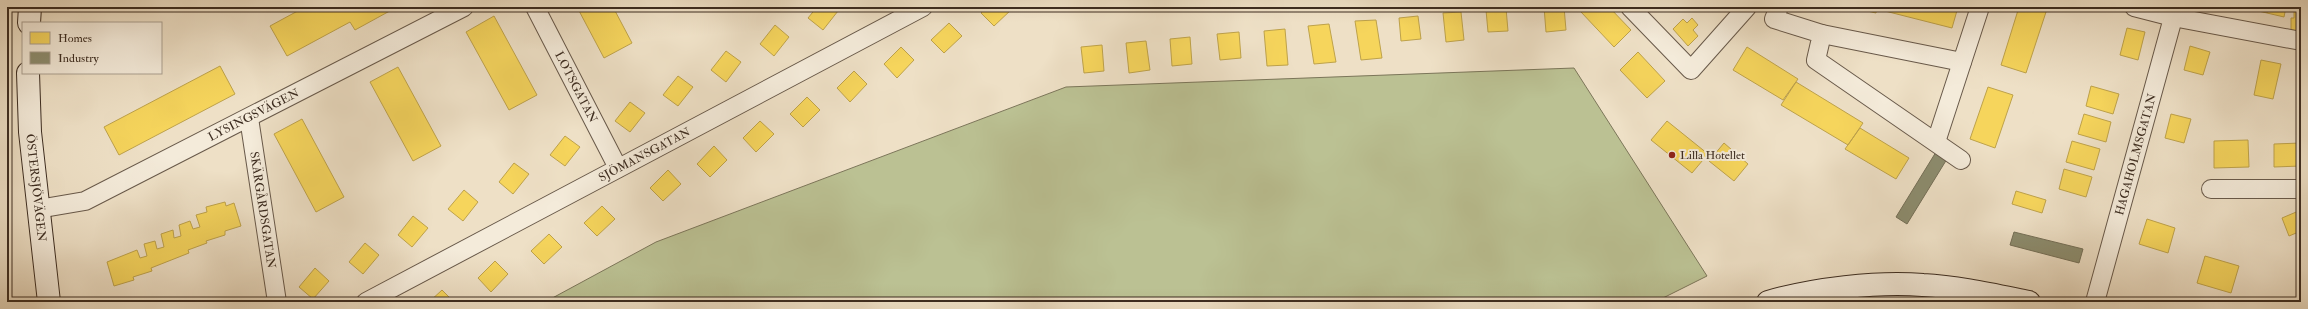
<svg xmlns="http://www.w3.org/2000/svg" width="2308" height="309" viewBox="0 0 2308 309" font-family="'IM FELL Double Pica',serif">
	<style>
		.green { fill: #bbc193; stroke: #7c765a }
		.homes { fill: #f6d55c; stroke: #bea24a }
		.industry { fill: #8c8c6e; stroke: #746f57 }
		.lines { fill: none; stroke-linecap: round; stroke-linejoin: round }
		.street-casing { stroke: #68594a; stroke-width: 20 }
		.secondary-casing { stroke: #3c2c20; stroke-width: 24 }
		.street { stroke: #f4ebda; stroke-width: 18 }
		.secondary { stroke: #f4ebda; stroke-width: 22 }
		.poi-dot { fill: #8f2418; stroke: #f4ebda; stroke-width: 1.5 }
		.labels { text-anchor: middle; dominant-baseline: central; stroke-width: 4; stroke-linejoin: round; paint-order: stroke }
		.street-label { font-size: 12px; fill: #3c2c20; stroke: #f4ebda }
		.poi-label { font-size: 12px; fill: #3c2c20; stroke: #f4ebda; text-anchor: start }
	</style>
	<rect width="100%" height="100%" fill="#eee0c6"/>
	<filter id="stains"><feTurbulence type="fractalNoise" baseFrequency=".005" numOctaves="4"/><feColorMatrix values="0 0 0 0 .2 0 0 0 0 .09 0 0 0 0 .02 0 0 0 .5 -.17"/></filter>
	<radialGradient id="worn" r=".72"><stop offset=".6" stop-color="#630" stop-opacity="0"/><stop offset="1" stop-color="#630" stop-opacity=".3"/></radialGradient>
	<path class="green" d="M 1574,68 L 1707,276 L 1655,302 L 545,302 L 656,242 L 1066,87 Z"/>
	<path class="homes" d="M 305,7 L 397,7 L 355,30 L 350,22 L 287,56 L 270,26 Z
		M 577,7 L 613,7 L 632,43 L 604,58 Z
		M 817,7 L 834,7 L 838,11 L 823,30 L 808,18 Z
		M 987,7 L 1010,7 L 1012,9 L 994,26 L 981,13 Z
		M 1544,7 L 1564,7 L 1566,30 L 1546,32 Z
		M 1586,7 L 1609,7 L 1631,30 L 1614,47 L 1581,12 Z
		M 1850,7 L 1877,7 L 1876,13 Z
		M 1877,7 L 1958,7 L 1952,28 L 1877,9 Z
		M 2019,7 L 2040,7 L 2047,9 L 2026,73 L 2001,65 Z
		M 2250,7 L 2268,7 L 2267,13 L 2250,9 Z
		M 2268,7 L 2286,7 L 2284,17 L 2267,13 Z
		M 2294,7 L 2301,7 L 2301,32 L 2291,32 L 2291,18 L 2294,18 Z
		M 1506,8 L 1508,31 L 1488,32 L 1486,10 Z
		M 1461,12 L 1464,40 L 1446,42 L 1443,13 Z
		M 494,16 L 537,95 L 509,110 L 466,32 Z
		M 1418,16 L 1421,39 L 1401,41 L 1399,18 Z
		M 1692,18 L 1698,25 L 1693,30 L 1698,36 L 1688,46 L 1673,29 L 1683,19 L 1687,23 Z
		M 1376,20 L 1382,58 L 1361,60 L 1355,21 Z
		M 949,23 L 962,36 L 944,53 L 931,40 Z
		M 1329,24 L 1336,62 L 1314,64 L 1308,26 Z
		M 775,25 L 789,37 L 774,56 L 760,44 Z
		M 2127,28 L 2145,32 L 2138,60 L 2120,55 Z
		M 1285,29 L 1288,65 L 1267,66 L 1264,31 Z
		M 1239,32 L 1241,58 L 1220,60 L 1217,34 Z
		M 1190,37 L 1192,64 L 1172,66 L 1170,39 Z
		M 1146,41 L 1150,70 L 1129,73 L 1126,43 Z
		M 1102,45 L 1104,71 L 1084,73 L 1081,47 Z
		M 2190,46 L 2210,52 L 2203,75 L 2184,70 Z
		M 901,47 L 914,60 L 897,78 L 884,64 Z
		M 1747,47 L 1798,79 L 1783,100 L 1733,70 Z
		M 726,51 L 741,62 L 726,82 L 711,70 Z
		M 1638,52 L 1665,81 L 1647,98 L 1620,70 Z
		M 2261,60 L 2281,64 L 2273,99 L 2254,95 Z
		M 220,66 L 235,94 L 119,155 L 104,127 Z
		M 398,67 L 441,146 L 413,161 L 370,82 Z
		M 854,71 L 867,84 L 850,102 L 837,88 Z
		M 678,76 L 693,87 L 678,106 L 663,95 Z
		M 1796,82 L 1863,123 L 1848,145 L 1781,105 Z
		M 2091,86 L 2119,94 L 2113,114 L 2086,106 Z
		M 1988,87 L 2013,95 L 1995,148 L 1970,139 Z
		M 807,97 L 820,110 L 803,127 L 790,114 Z
		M 630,102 L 645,113 L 630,132 L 615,121 Z
		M 2084,114 L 2111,122 L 2106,142 L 2078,134 Z
		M 2171,114 L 2191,119 L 2184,143 L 2165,138 Z
		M 302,119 L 344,197 L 316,212 L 274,134 Z
		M 760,121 L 774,134 L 756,152 L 743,138 Z
		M 1667,121 L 1708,154 L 1692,173 L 1651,140 Z
		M 1860,128 L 1909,158 L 1896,179 L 1845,149 Z
		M 565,136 L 580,147 L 565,166 L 550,155 Z
		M 2248,140 L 2249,167 L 2214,168 L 2214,141 Z
		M 2072,141 L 2100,149 L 2094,170 L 2066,162 Z
		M 1724,143 L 1748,164 L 1734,181 L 1709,161 Z
		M 2301,143 L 2301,166 L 2274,167 L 2274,144 Z
		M 714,146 L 727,160 L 710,177 L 697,164 Z
		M 514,163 L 529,174 L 513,194 L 499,182 Z
		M 2064,169 L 2092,177 L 2086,197 L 2059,189 Z
		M 668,170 L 681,184 L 663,201 L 650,188 Z
		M 464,190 L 478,202 L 463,221 L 448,209 Z
		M 2016,191 L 2046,200 L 2042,213 L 2012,204 Z
		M 225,202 L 226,206 L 234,203 L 241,226 L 225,231 L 225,235 L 206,241 L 207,243 L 188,250 L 189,253 L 151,268 L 152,271 L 133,277 L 134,280 L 114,286 L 107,262 L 137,250 L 140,258 L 147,256 L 144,244 L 155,241 L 157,249 L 164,247 L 161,234 L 173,230 L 174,238 L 181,236 L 179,225 L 190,221 L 193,229 L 200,227 L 196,215 L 207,212 L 206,207 Z
		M 602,206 L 615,219 L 597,236 L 584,223 Z
		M 2301,210 L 2301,231 L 2289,236 L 2282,218 Z
		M 413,216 L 428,228 L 412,247 L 398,235 Z
		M 2147,219 L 2175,228 L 2168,253 L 2139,244 Z
		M 549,234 L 562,247 L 544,264 L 531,251 Z
		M 365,243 L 379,255 L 363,274 L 349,262 Z
		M 2205,256 L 2239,266 L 2231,293 L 2197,283 Z
		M 495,261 L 508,274 L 491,292 L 478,278 Z
		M 315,268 L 329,281 L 313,299 L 299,287 Z
		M 442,290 L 454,302 L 429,302 Z
		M 240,299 L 241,302 L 230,302 Z"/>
	<path class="industry" d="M 1936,152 L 1947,159 L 1907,224 L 1896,217 Z
		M 2014,232 L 2083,249 L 2079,263 L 2010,245 Z"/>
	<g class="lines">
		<g class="street-casing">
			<g id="street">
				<path id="s1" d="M 535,7 L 618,168"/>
				<path d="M 1630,7 L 1691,70 L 1747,7"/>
				<path d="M 1779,7 L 1774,19 L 1822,34 L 1816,60 L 1961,160"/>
				<path d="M 2134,7 L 2173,17 L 2301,41"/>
				<path d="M 1822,34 L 1962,62"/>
				<path id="s2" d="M 249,118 L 277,302"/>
				<path d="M 1936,142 L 1980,7"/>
				<path d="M 2211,189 L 2301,189"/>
				<path id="s3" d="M 38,209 L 85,201 L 464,7"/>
				<path id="s4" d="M 366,302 L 923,7"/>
				<path id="s5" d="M 2095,302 L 2176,7"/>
			</g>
		</g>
		<g class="secondary-casing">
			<g id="secondary">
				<path d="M 29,23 L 30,7"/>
				<path id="s6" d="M 28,73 L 30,132 L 49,302"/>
				<path d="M 1768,302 C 1812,289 1878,281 1923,285 C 1959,287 1994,295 2029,302"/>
			</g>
		</g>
		<use href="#street" class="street"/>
		<use href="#secondary" class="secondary"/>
	</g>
	<circle class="poi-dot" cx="1672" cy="155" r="4"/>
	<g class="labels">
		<g class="street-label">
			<text stroke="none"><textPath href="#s1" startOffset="90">LOTSGATAN</textPath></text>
			<text stroke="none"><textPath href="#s3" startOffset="237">LYSINGSVÄGEN</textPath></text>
			<text stroke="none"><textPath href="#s4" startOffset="315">SJÖMANSGATAN</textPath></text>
			<text stroke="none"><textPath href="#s5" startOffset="153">HAGAHOLMSGATAN</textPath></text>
			<text stroke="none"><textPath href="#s6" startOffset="115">ÖSTERSJÖVÄGEN</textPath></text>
			<text stroke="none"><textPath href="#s2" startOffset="93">SKÄRGÅRDSGATAN</textPath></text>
		</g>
		<g class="poi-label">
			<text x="1680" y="155">Lilla Hotellet</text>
		</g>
	</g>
	<rect width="2308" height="309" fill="none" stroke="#eee0c6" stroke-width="24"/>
	<rect x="8" y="8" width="2292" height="293" fill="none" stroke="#3c2c20" stroke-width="2"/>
	<rect x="12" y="12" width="2284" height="285" fill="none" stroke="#3c2c20"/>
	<rect x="22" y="22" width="140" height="52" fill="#f4ebda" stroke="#aa9f90"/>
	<rect x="30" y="32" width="20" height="12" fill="#f6d55c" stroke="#aa9f90"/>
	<text x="58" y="42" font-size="12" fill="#3c2c20">Homes</text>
	<rect x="30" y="52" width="20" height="12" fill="#8c8c6e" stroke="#aa9f90"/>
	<text x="58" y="62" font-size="12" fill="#3c2c20">Industry</text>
	<rect width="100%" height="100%" filter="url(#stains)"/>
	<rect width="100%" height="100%" fill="url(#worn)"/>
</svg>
